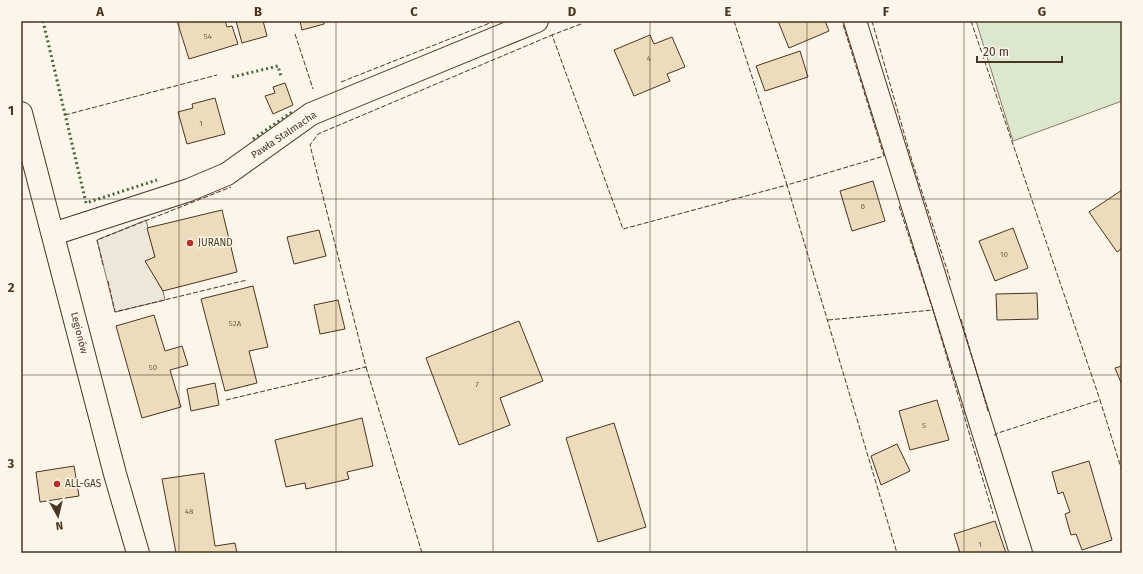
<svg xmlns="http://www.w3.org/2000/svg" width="1143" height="574" viewBox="0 0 1143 574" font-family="'Fira Sans',sans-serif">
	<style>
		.green { fill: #dce7d0; stroke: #887966 }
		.parking { fill: #ede7d9; stroke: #887966 }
		.building { fill: #ecdcbc; stroke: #4a3520 }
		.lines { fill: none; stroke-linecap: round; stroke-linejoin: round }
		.street-casing { stroke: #4a3520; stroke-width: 24 }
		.secondary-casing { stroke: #4a3520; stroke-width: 24 }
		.street { stroke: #fbf6e9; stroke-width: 22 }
		.secondary { stroke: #fbf6e9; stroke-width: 22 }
		.hedge { stroke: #436837; stroke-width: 3; stroke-dasharray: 2 3; stroke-linecap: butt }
		.fence { stroke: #4a3520; stroke-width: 1; stroke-dasharray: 5 2; stroke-linecap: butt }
		.grid { fill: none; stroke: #4a3520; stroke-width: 1; stroke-opacity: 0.55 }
		.poi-dot { fill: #c62828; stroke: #fbf6e9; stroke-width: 1.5 }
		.labels { text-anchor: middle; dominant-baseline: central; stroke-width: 3; stroke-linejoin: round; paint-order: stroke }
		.number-label { font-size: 8px; fill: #725f47 }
		.street-label { font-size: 10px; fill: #4a3520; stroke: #fbf6e9 }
		.poi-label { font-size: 10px; fill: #4a3520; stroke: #fbf6e9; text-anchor: start }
		.neatline { fill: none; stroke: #4a3520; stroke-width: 1.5 }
		.grid-label { font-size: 13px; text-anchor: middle; font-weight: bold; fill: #4a3520 }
	</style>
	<rect width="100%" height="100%" fill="#fbf6e9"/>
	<path class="green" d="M 976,21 L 1122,21 L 1122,101 L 1013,141 Z"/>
	<path class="parking" d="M 146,220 L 155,257 L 146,262 L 163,291 L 165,300 L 115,312 L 97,240 Z"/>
	<path class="building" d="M 177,21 L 225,21 L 227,27 L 232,26 L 238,44 L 189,59 Z
		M 236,21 L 263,21 L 267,36 L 242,43 Z
		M 300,21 L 324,21 L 324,24 L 302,30 Z
		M 778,21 L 825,21 L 829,31 L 789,48 Z
		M 650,35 L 654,44 L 672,37 L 685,67 L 667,74 L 670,81 L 634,96 L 614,50 Z
		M 800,51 L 808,77 L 765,91 L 756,66 Z
		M 285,83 L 293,105 L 273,114 L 265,96 L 275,93 L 273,87 Z
		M 215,98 L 225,134 L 187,144 L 178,112 L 193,108 L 192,104 Z
		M 873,181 L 885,221 L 852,231 L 840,191 Z
		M 1122,190 L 1122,248 L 1117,252 L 1089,212 Z
		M 222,210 L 237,272 L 163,291 L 145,261 L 155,257 L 147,228 Z
		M 1013,228 L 1028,268 L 995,281 L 979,241 Z
		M 319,230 L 326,256 L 294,264 L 287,237 Z
		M 253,286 L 268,347 L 249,351 L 257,383 L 225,391 L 201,299 Z
		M 1037,293 L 1038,319 L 997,320 L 996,294 Z
		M 338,300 L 345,329 L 320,334 L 314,305 Z
		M 154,315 L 165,351 L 182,346 L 188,365 L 170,370 L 181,407 L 142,418 L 116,326 Z
		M 519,321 L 543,381 L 500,398 L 510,425 L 459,445 L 426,358 Z
		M 1122,366 L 1122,385 L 1115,368 Z
		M 215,383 L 219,405 L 191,411 L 187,389 Z
		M 937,400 L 949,440 L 910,450 L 899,411 Z
		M 362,418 L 373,466 L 347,472 L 349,479 L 306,489 L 305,483 L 286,487 L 275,440 Z
		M 614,423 L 646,527 L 598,542 L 566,438 Z
		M 897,444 L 910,471 L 881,485 L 871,456 Z
		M 1089,461 L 1112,540 L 1082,550 L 1076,534 L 1071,535 L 1065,514 L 1070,512 L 1063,492 L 1058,494 L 1052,472 Z
		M 74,466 L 79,496 L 40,502 L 36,472 Z
		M 204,473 L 215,546 L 235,543 L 237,553 L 176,553 L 162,479 Z
		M 995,521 L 1006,553 L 960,553 L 954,534 Z"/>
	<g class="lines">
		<g class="street-casing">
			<path id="street" d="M 855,21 L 1021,553
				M 53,234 L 189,190 L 227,174 L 311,114 L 537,21"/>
		</g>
		<g class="secondary-casing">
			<path id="secondary" d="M 21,113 L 115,474 L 138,553"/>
		</g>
		<use href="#street" class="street"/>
		<use href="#secondary" class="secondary"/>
		<path class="hedge" d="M 43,21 L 86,203 L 157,180
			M 232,77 L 278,66 L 281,76
			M 253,139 L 292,112"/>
		<path class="fence" d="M 734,21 L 787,185 L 884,156 L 842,21
			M 872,21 L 912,161 L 951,282
			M 971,21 L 1100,400
			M 581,24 L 552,35 L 623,229 L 787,185 L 897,553
			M 295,34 L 313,89
			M 341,82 L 495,21
			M 65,115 L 217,75
			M 899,206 L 933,310
			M 103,265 L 97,240 L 231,187
			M 108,281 L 115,312 L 247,280
			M 961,319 L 988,411
			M 828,320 L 933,310 L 993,514
			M 366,367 L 422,553
			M 226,400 L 366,367 L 310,145 L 318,134 L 552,35
			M 995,436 L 995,434 L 1100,400 L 1122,471"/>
	</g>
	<path class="grid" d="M 179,21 L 179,553M 336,21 L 336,553M 493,21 L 493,553M 650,21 L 650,553M 807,21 L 807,553M 964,21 L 964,553M 21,199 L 1122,199M 21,375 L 1122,375"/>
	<g class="poi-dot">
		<circle cx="190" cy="243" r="4"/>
		<circle cx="57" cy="484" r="4"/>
	</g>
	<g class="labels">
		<g class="number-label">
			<text x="208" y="36">54</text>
			<text x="649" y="58">4</text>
			<text x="201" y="123">1</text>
			<text x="863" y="206">6</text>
			<text x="1004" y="254">10</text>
			<text x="235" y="323">52A</text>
			<text x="153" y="367">50</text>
			<text x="477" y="384">7</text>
			<text x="924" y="425">5</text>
			<text x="189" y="511">48</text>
			<text x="980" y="544">1</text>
		</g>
		<g class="street-label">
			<text transform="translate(284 135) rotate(-34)">Pawła Stalmacha</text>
			<text transform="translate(79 333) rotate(76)">Legionów</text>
		</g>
		<g class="poi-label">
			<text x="198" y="243">JURAND</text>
			<text x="65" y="484">ALL-GAS</text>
		</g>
	</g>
	<rect width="1143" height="574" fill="none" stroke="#fbf6e9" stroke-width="44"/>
	<g transform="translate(58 516) rotate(172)" stroke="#fbf6e9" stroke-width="3" paint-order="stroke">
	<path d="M0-3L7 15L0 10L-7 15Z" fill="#4a3520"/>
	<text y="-6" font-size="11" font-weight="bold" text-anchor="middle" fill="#4a3520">N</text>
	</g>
	<path d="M977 56v6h85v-6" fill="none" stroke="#4a3520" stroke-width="2"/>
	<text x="983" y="56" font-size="12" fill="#4a3520" stroke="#fbf6e9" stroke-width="3" paint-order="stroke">20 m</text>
	<rect x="22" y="22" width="1099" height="530" class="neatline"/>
	<g class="grid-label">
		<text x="100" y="16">A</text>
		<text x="258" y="16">B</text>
		<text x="414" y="16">C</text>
		<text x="572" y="16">D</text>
		<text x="728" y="16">E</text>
		<text x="886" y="16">F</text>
		<text x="1042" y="16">G</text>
		<text x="11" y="115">1</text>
		<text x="11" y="292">2</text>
		<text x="11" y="468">3</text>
	</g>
</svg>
